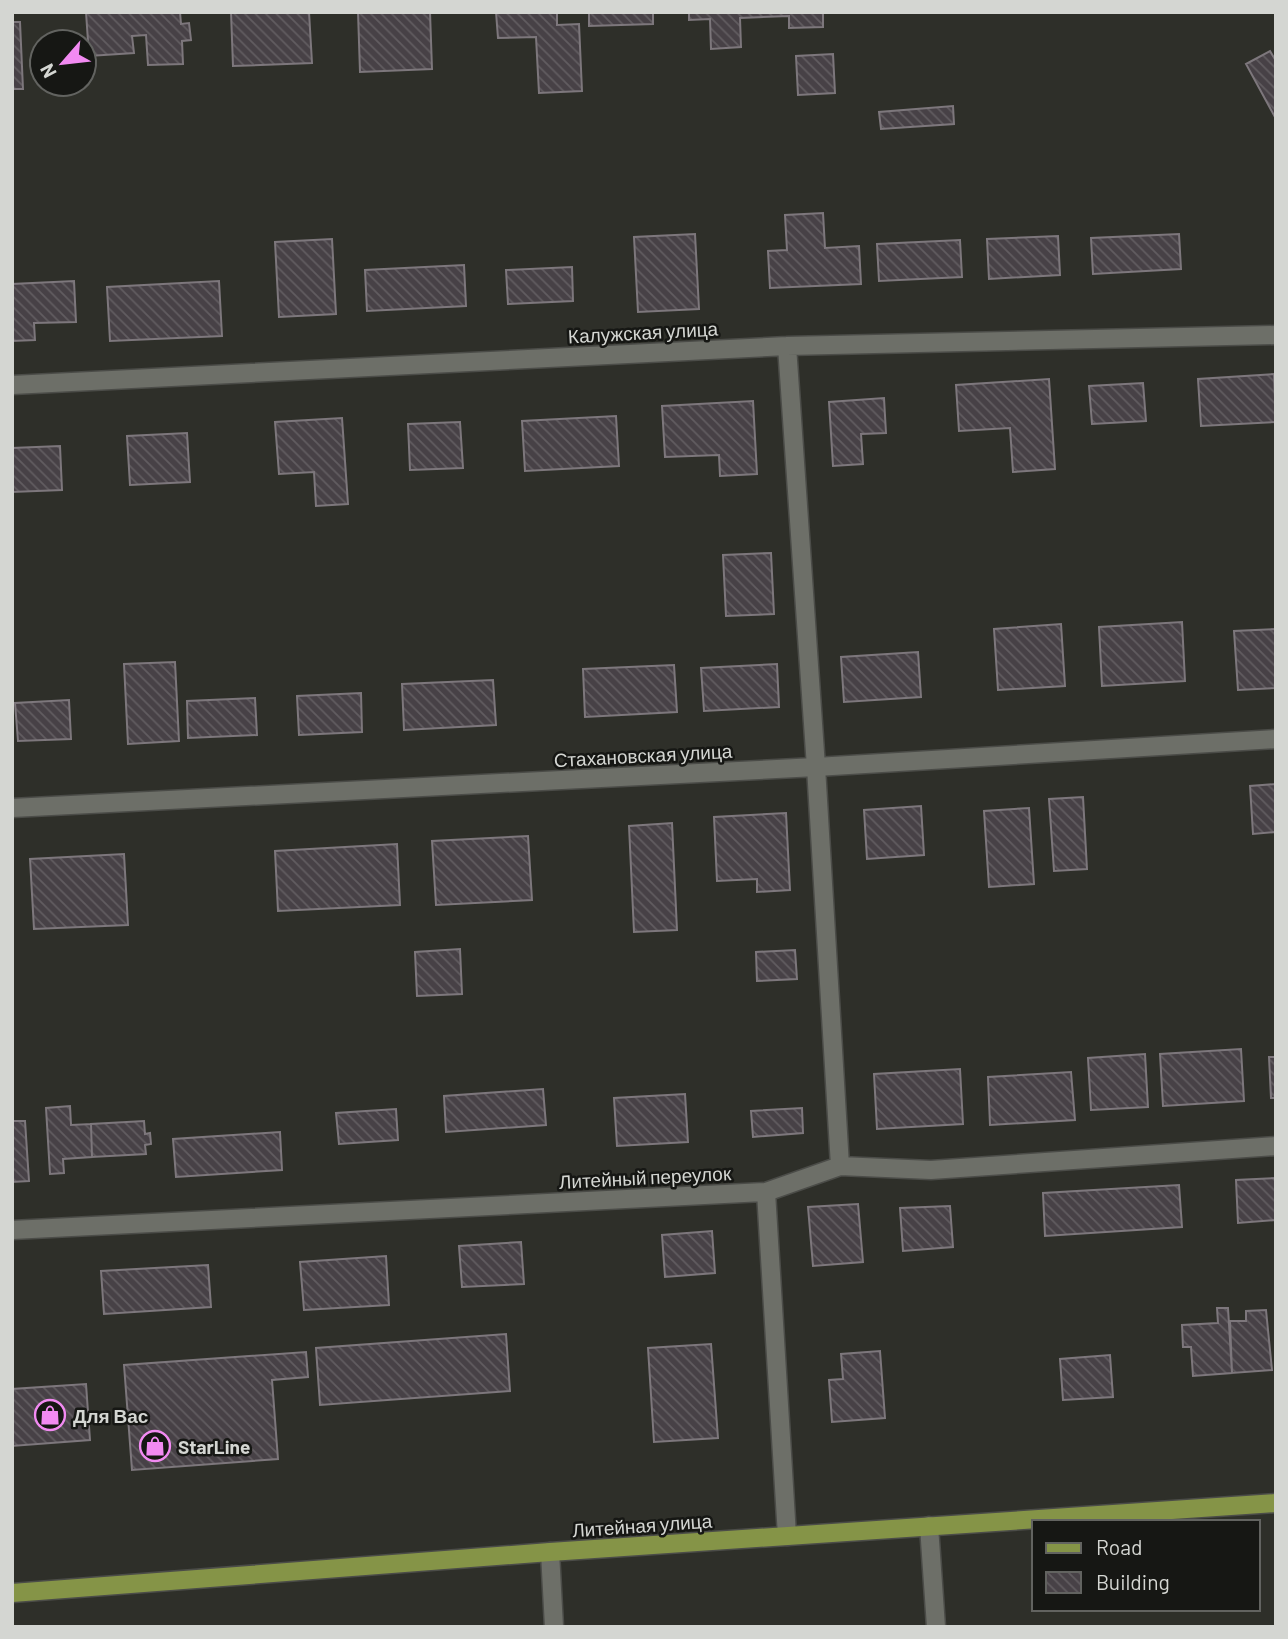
<svg xmlns="http://www.w3.org/2000/svg" width="1288" height="1639" viewBox="0 0 1288 1639" font-family="Barlow,sans-serif">
	<style>
		.building { fill: url(#building-back-hatch); stroke: #7d777c; stroke-width: 2 }
		.lines { fill: none; stroke-linecap: round; stroke-linejoin: round }
		.minor-casing { stroke: #4b4c48; stroke-width: 21 }
		.major-casing { stroke: #4b4c48; stroke-width: 21 }
		.minor { stroke: #6d6f68; stroke-width: 18 }
		.major { stroke: #859447; stroke-width: 18 }
		.labels { text-anchor: middle; dominant-baseline: central; stroke-width: 5; stroke-linejoin: round; paint-order: stroke }
		.street-label { font-size: 19px; fill: #d4d6d2; stroke: #161714 }
		.poi-label { font-size: 19px; font-weight: bold; fill: #d4d6d2; stroke: #161714; text-anchor: start }
	</style>
	<defs>
		<pattern id="building-back-hatch" width="6" height="6" patternUnits="userSpaceOnUse" patternTransform="scale(1.75)"><rect width="6" height="6" fill="#474146"/><path d="M-1 5l2 2M0 0l6 6M5-1l2 2" fill="none" stroke="#615c60"/></pattern>
	</defs>
	<rect width="100%" height="100%" fill="#2e2f29"/>
	<path class="building" d="M 86,12 L 180,12 L 181,24 L 189,23 L 191,40 L 182,41 L 183,64 L 148,65 L 146,35 L 132,36 L 134,53 L 89,56 Z
		M 231,12 L 309,12 L 312,63 L 233,66 Z
		M 358,12 L 430,12 L 432,69 L 360,72 Z
		M 496,12 L 557,12 L 557,25 L 579,24 L 582,91 L 539,93 L 536,37 L 498,38 Z
		M 589,12 L 653,12 L 653,24 L 589,26 Z
		M 689,12 L 823,12 L 823,27 L 789,28 L 789,16 L 740,18 L 741,47 L 711,49 L 710,19 L 689,20 Z
		M 12,22 L 20,22 L 23,89 L 12,89 Z
		M 1270,51 L 1276,61 L 1276,119 L 1246,64 Z
		M 833,54 L 835,93 L 798,95 L 796,56 Z
		M 953,106 L 954,124 L 881,129 L 879,112 Z
		M 823,213 L 825,248 L 859,246 L 861,284 L 770,288 L 768,251 L 787,250 L 785,215 Z
		M 695,234 L 699,309 L 638,312 L 634,237 Z
		M 1179,234 L 1181,269 L 1093,274 L 1091,238 Z
		M 1058,236 L 1060,275 L 989,279 L 987,239 Z
		M 332,239 L 336,314 L 279,317 L 275,242 Z
		M 960,240 L 962,277 L 879,281 L 877,244 Z
		M 464,265 L 466,306 L 367,311 L 365,270 Z
		M 572,267 L 573,301 L 508,304 L 506,270 Z
		M 74,281 L 76,322 L 34,323 L 35,340 L 12,341 L 12,284 Z
		M 219,281 L 222,336 L 110,341 L 107,287 Z
		M 1274,374 L 1276,422 L 1201,426 L 1198,379 Z
		M 1049,379 L 1055,469 L 1013,472 L 1010,428 L 959,431 L 956,385 Z
		M 1143,383 L 1146,421 L 1092,424 L 1089,386 Z
		M 884,398 L 886,433 L 861,434 L 863,464 L 833,466 L 829,402 Z
		M 753,401 L 757,474 L 720,476 L 719,455 L 665,457 L 662,406 Z
		M 616,416 L 619,466 L 525,471 L 522,421 Z
		M 342,418 L 348,504 L 316,506 L 314,472 L 279,474 L 275,422 Z
		M 460,422 L 463,468 L 410,470 L 408,424 Z
		M 187,433 L 190,482 L 130,485 L 127,436 Z
		M 60,446 L 62,490 L 12,492 L 12,448 Z
		M 771,553 L 774,614 L 726,616 L 723,555 Z
		M 1182,622 L 1185,681 L 1102,686 L 1099,627 Z
		M 1061,624 L 1065,686 L 998,690 L 994,629 Z
		M 1276,629 L 1276,688 L 1238,690 L 1234,631 Z
		M 918,652 L 921,697 L 844,702 L 841,657 Z
		M 175,662 L 179,741 L 128,744 L 124,664 Z
		M 777,664 L 779,707 L 704,711 L 701,668 Z
		M 674,665 L 677,712 L 585,717 L 583,669 Z
		M 493,680 L 496,725 L 404,730 L 402,684 Z
		M 361,693 L 362,732 L 299,735 L 297,696 Z
		M 255,698 L 257,735 L 188,738 L 187,701 Z
		M 69,700 L 71,739 L 18,741 L 15,703 Z
		M 1276,784 L 1276,832 L 1253,834 L 1250,786 Z
		M 1083,797 L 1087,869 L 1054,871 L 1049,799 Z
		M 921,806 L 924,855 L 867,859 L 864,810 Z
		M 1029,808 L 1034,884 L 989,887 L 984,811 Z
		M 786,813 L 790,890 L 757,892 L 757,879 L 717,881 L 714,817 Z
		M 672,823 L 677,930 L 634,932 L 629,826 Z
		M 528,836 L 532,900 L 436,905 L 432,841 Z
		M 397,844 L 400,905 L 278,911 L 275,851 Z
		M 124,854 L 128,925 L 34,929 L 30,859 Z
		M 460,949 L 462,994 L 417,996 L 415,952 Z
		M 795,950 L 797,979 L 757,981 L 756,952 Z
		M 1241,1049 L 1244,1101 L 1163,1106 L 1160,1054 Z
		M 1145,1054 L 1148,1107 L 1091,1110 L 1088,1058 Z
		M 1269,1057 L 1276,1057 L 1276,1098 L 1271,1098 Z
		M 960,1069 L 963,1124 L 877,1129 L 874,1074 Z
		M 1071,1072 L 1075,1120 L 990,1125 L 988,1077 Z
		M 543,1089 L 546,1125 L 446,1132 L 444,1096 Z
		M 685,1094 L 688,1142 L 617,1146 L 614,1098 Z
		M 70,1106 L 71,1125 L 91,1124 L 92,1157 L 63,1159 L 64,1173 L 50,1174 L 46,1108 Z
		M 802,1108 L 803,1133 L 753,1137 L 751,1111 Z
		M 396,1109 L 398,1140 L 339,1144 L 336,1113 Z
		M 12,1121 L 25,1121 L 29,1181 L 12,1182 Z
		M 144,1121 L 145,1134 L 150,1133 L 151,1144 L 145,1145 L 146,1154 L 92,1157 L 91,1124 Z
		M 280,1132 L 282,1170 L 176,1177 L 173,1139 Z
		M 1276,1178 L 1276,1220 L 1238,1223 L 1236,1180 Z
		M 1179,1185 L 1182,1227 L 1045,1236 L 1043,1193 Z
		M 858,1204 L 863,1262 L 813,1266 L 808,1207 Z
		M 950,1206 L 953,1247 L 903,1251 L 900,1208 Z
		M 712,1231 L 715,1273 L 665,1277 L 662,1235 Z
		M 521,1242 L 524,1284 L 462,1287 L 459,1246 Z
		M 386,1256 L 389,1305 L 304,1310 L 300,1262 Z
		M 208,1265 L 211,1307 L 104,1314 L 101,1271 Z
		M 1217,1308 L 1228,1308 L 1232,1373 L 1193,1376 L 1191,1347 L 1183,1347 L 1182,1325 L 1218,1323 Z
		M 1266,1310 L 1272,1370 L 1232,1373 L 1230,1321 L 1246,1321 L 1246,1311 Z
		M 506,1334 L 510,1391 L 320,1405 L 316,1348 Z
		M 711,1344 L 718,1438 L 654,1442 L 648,1348 Z
		M 880,1351 L 885,1418 L 832,1422 L 829,1380 L 843,1379 L 841,1354 Z
		M 306,1352 L 308,1377 L 272,1380 L 278,1459 L 132,1470 L 124,1365 Z
		M 1110,1355 L 1113,1397 L 1063,1400 L 1060,1359 Z
		M 86,1384 L 90,1440 L 12,1446 L 12,1389 Z"/>
	<g class="lines">
		<g class="minor-casing">
			<path id="minor" d="M 787,346 L 816,767 L 840,1166
				M 12,385 L 787,346 L 1276,335
				M 12,808 L 816,767 L 1276,739
				M 766,1192 L 787,1536
				M 12,1230 L 766,1192 L 840,1166 L 931,1170 L 1276,1146
				M 929,1526 L 936,1627
				M 550,1552 L 554,1627"/>
		</g>
		<g class="major-casing">
			<path id="major" d="M 12,1593 L 550,1552 L 1276,1503"/>
		</g>
		<use href="#minor" class="minor"/>
		<use href="#major" class="major"/>
	</g>
	<defs>
		<g id="shop-ring" transform="scale(1.575)"><circle r="9.5" fill="#161714" stroke="#f28af2" stroke-width="1.5"/><path d="M-5-2.5h2.3a2.7 3.5 0 0 1 5.4 0H5L5.5 6h-11ZM-1.5-2.5h3a1.5 2.3 0 0 0-3 0Z" fill="#f28af2"/></g>
	</defs>
	<g fill-rule="evenodd">
		<use href="#shop-ring" x="50" y="1415"/>
		<use href="#shop-ring" x="155" y="1446"/>
	</g>
	<g class="labels">
		<g class="street-label">
			<text transform="translate(643 332) rotate(-3)">Калужская улица</text>
			<text transform="translate(643 755) rotate(-3)">Стахановская улица</text>
			<text transform="translate(645 1177) rotate(-3)">Литейный переулок</text>
			<text transform="translate(642 1525) rotate(-4)">Литейная улица</text>
		</g>
		<g class="poi-label">
			<text x="73" y="1415">Для Вас</text>
			<text x="178" y="1446">StarLine</text>
		</g>
	</g>
	<rect width="1288" height="1639" fill="none" stroke="#d4d6d2" stroke-width="28"/>
	<rect x="1032" y="1520" width="228" height="91" fill="#161714" stroke="#626360" stroke-width="2"/>
	<rect x="1046" y="1543" width="35" height="10" fill="#859447" stroke="#626360" stroke-width="2"/>
	<text x="1096" y="1555" font-size="21" fill="#d4d6d2">Road</text>
	<rect x="1046" y="1572" width="35" height="21" fill="url(#building-back-hatch)" stroke="#626360" stroke-width="2"/>
	<text x="1096" y="1590" font-size="21" fill="#d4d6d2">Building</text>
	<g transform="translate(63 63) rotate(242)"><circle r="33" fill="#161714" stroke="#626360" stroke-width="2"/>
	<path d="M0-5L12 26L0 18L-12 26Z" fill="#f28af2"/>
	<text y="-10" font-size="19" font-weight="bold" text-anchor="middle" fill="#d4d6d2">N</text>
	</g>
</svg>
